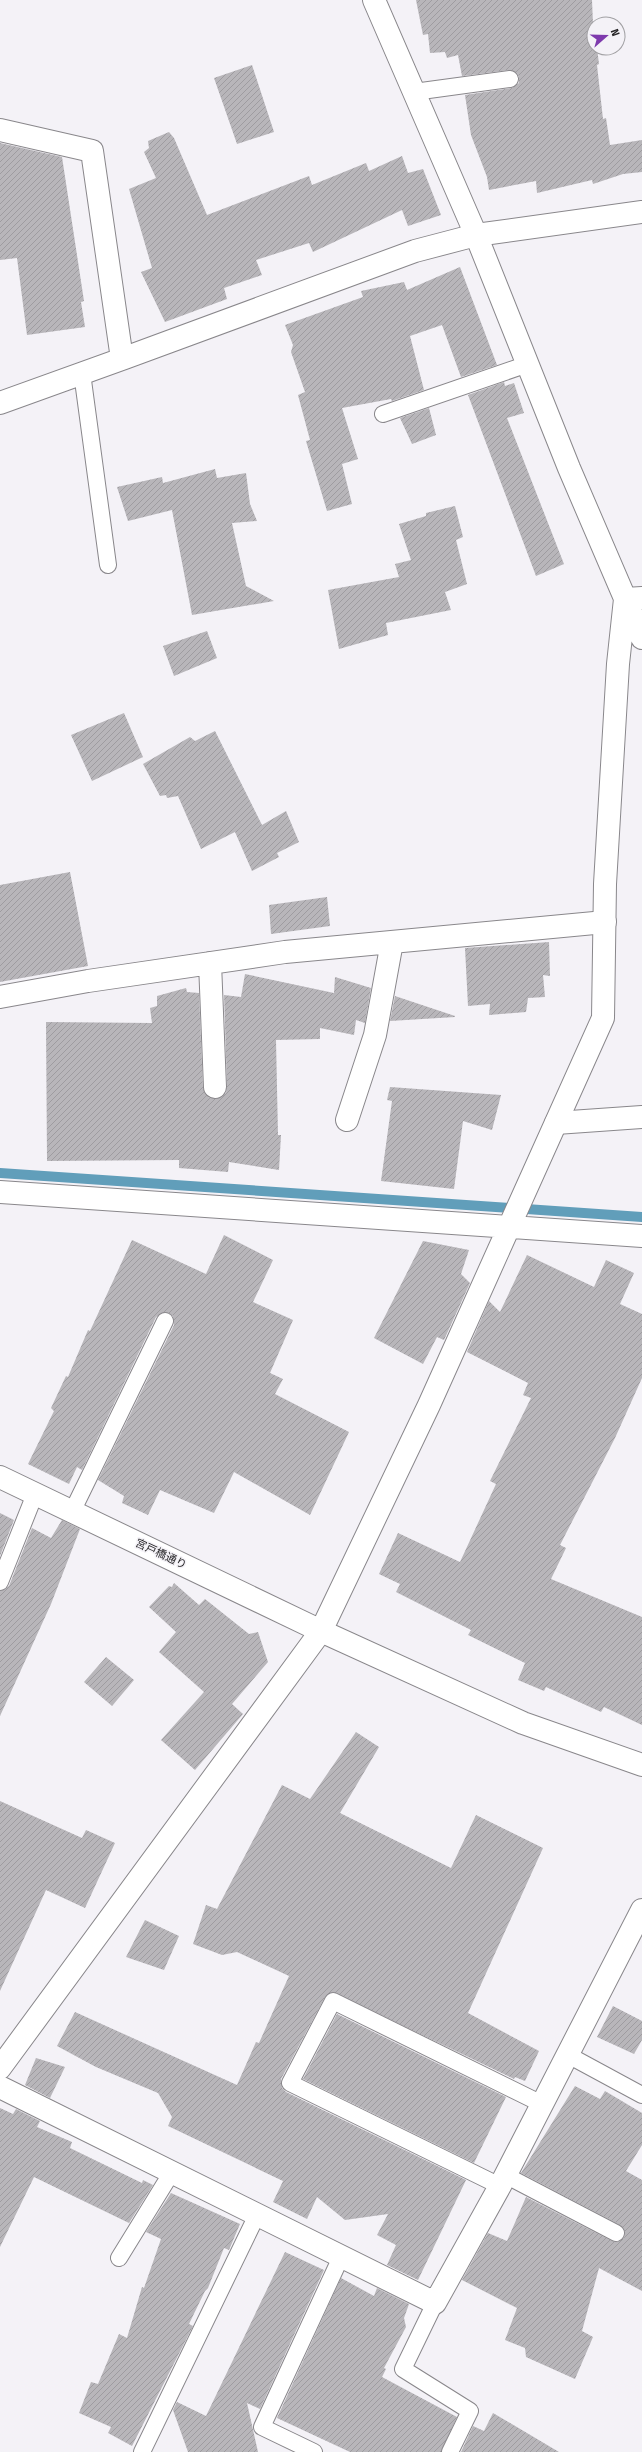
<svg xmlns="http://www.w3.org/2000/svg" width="642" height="2452" viewBox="0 0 642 2452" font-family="'Fira Sans Condensed','Noto Sans JP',sans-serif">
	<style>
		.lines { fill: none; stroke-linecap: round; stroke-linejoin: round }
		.stream { stroke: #619eba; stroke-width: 10 }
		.building { fill: url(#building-hatch) }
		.lane-casing { stroke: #89878b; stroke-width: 18 }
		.street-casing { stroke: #89878b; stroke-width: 24 }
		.secondary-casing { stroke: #89878b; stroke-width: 24 }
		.lane { stroke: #fff; stroke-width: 16 }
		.street { stroke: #fff; stroke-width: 22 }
		.secondary { stroke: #fff; stroke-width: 22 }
		.labels { text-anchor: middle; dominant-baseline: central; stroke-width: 3; stroke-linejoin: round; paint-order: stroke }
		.street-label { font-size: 11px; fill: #252426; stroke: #f4f2f7 }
	</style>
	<defs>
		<pattern id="building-hatch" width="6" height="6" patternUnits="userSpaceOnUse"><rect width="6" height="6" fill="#b8b6ba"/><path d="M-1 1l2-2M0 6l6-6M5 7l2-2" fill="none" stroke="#9e9ca0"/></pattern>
	</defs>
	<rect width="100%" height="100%" fill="#f4f2f7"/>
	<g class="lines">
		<path class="stream" d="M 0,1173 L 642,1217"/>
	</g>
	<path class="building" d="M 416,0 L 592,0 L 594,48 L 597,48 L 599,64 L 597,65 L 603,119 L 606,118 L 610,145 L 642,140 L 642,172 L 623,174 L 593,184 L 592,180 L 537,193 L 536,181 L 489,190 L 487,177 L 471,135 L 465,95 L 512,88 L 519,83 L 519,77 L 517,73 L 509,70 L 462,76 L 458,55 L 447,58 L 445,52 L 430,53 L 428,34 L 423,35 Z
		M 252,65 L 274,132 L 237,144 L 214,78 Z
		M 169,132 L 174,138 L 207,215 L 309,176 L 312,185 L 366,163 L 369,171 L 402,156 L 408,173 L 423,169 L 441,215 L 408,226 L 402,210 L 313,252 L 309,243 L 256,260 L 262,275 L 224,288 L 227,299 L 165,322 L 141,272 L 152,268 L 129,189 L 156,178 L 144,152 L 149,148 L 148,141 Z
		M 0,143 L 62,157 L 84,301 L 81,302 L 85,327 L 27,335 L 17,258 L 0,260 Z
		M 460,267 L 497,365 L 461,377 L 442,325 L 410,336 L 424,390 L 392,401 L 391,399 L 342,408 L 358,459 L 342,464 L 352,504 L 327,511 L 306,441 L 310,440 L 298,395 L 305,392 L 291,352 L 293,345 L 285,325 L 363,297 L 361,291 L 404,282 L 407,290 Z
		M 504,382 L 505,386 L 514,383 L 524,413 L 507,418 L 564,564 L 536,576 L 468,395 Z
		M 429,408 L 436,435 L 412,444 L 400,418 Z
		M 215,469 L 217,478 L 246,473 L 250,504 L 257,521 L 232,523 L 246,586 L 274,601 L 192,615 L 172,510 L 128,521 L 117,487 L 162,477 L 163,483 Z
		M 455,506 L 463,537 L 456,540 L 467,584 L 445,592 L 451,610 L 386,623 L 388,635 L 339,649 L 328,590 L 399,577 L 395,564 L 411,560 L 399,524 L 426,516 L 426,513 Z
		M 207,631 L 217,658 L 174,676 L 163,646 Z
		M 124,713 L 143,757 L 92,781 L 71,735 Z
		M 215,731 L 262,825 L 286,811 L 299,842 L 277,853 L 279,857 L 252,871 L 235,832 L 201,849 L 178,796 L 167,798 L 166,795 L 160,796 L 143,764 L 190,737 L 195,741 Z
		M 70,872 L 88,966 L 0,982 L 0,885 Z
		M 327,897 L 330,926 L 271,934 L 269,905 Z
		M 549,942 L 550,976 L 543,975 L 545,997 L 528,998 L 526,1012 L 489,1015 L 490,1004 L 468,1006 L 465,948 Z
		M 245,974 L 334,993 L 335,977 L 371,988 L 365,1023 L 356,1020 L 354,1035 L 320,1028 L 320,1039 L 276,1040 L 278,1135 L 281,1135 L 279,1170 L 229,1162 L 228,1172 L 179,1168 L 179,1160 L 47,1161 L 46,1022 L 152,1023 L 150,1008 L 157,1006 L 157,996 L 186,988 L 187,992 L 199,993 L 203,1088 L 209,1098 L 216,1099 L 226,1093 L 227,1086 L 224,995 L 241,997 Z
		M 395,996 L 455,1016 L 455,1017 L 390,1021 Z
		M 390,1087 L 501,1095 L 492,1130 L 463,1121 L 454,1189 L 381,1181 L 392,1101 L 387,1100 Z
		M 224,1235 L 273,1260 L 253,1302 L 293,1320 L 270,1373 L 283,1379 L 275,1394 L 349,1432 L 310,1515 L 234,1472 L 214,1513 L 160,1490 L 148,1515 L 122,1503 L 124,1496 L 98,1480 L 174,1325 L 173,1316 L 165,1312 L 156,1317 L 82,1470 L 77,1467 L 69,1484 L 28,1464 L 54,1411 L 51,1408 L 66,1376 L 68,1377 L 88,1330 L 90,1331 L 132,1240 L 206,1274 Z
		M 423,1241 L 469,1250 L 461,1274 L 470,1283 L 444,1340 L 437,1337 L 423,1364 L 374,1338 Z
		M 527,1255 L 594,1287 L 606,1260 L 634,1273 L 620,1304 L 642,1314 L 642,1378 L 615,1438 L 560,1545 L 566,1548 L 551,1579 L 642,1617 L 642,1725 L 604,1707 L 601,1712 L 546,1687 L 544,1691 L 518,1680 L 525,1663 L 468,1635 L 471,1630 L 396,1592 L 400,1584 L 379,1574 L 398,1533 L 460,1562 L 496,1484 L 490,1481 L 531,1398 L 523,1395 L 528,1383 L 467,1352 L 489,1301 L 500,1312 Z
		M 0,1513 L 14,1520 L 0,1556 Z
		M 62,1520 L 80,1529 L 51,1604 L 0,1716 L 0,1591 L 9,1586 L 32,1528 L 51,1538 Z
		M 174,1583 L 199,1605 L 205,1599 L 249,1634 L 258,1632 L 268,1662 L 232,1704 L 243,1714 L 195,1770 L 161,1740 L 204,1692 L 159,1652 L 176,1632 L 149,1607 L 169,1586 L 172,1587 Z
		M 106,1657 L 134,1680 L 112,1706 L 84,1682 Z
		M 356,1732 L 379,1747 L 340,1813 L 451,1868 L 476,1815 L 543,1848 L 468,2013 L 539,2051 L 525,2081 L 515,2077 L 514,2079 L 333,1992 L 325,1997 L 281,2079 L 282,2088 L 286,2092 L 466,2180 L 418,2280 L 387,2265 L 396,2245 L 377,2235 L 388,2214 L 345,2220 L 317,2197 L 307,2219 L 273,2202 L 283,2181 L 168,2126 L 172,2117 L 158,2093 L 96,2067 L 57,2046 L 75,2012 L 237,2085 L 256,2042 L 259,2043 L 289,1976 L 237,1952 L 222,1955 L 193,1944 L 206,1905 L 217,1909 L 282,1785 L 310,1799 Z
		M 0,1801 L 82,1838 L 86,1830 L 115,1843 L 85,1908 L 46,1890 L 0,1991 Z
		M 145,1920 L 179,1936 L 164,1970 L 126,1957 Z
		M 613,2006 L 642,2021 L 642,2040 L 634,2054 L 597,2037 Z
		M 337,2014 L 506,2097 L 474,2163 L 303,2079 Z
		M 36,2058 L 65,2067 L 50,2098 L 25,2085 Z
		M 575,2086 L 600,2099 L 605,2091 L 642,2113 L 642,2145 L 626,2171 L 642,2180 L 642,2291 L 599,2268 L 582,2331 L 593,2337 L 575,2379 L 526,2357 L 525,2348 L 505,2340 L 517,2308 L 462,2280 L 488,2233 L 507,2241 L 526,2197 L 612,2241 L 617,2242 L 624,2238 L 625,2232 L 620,2225 L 521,2173 Z
		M 0,2108 L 13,2114 L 16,2109 L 40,2121 L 37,2127 L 72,2142 L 70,2148 L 142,2183 L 143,2180 L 153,2185 L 129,2223 L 34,2177 L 0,2247 Z
		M 171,2193 L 240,2224 L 229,2250 L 224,2248 L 208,2288 L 205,2291 L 189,2324 L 193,2326 L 132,2446 L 108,2433 L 111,2427 L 79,2413 L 91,2382 L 98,2384 L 119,2334 L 127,2338 L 142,2287 L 144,2288 L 161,2239 L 146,2232 Z
		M 285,2252 L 324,2270 L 260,2409 L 247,2403 L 258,2452 L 188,2452 L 173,2410 L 177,2402 L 206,2416 Z
		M 341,2278 L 374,2296 L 377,2288 L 409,2304 L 404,2318 L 406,2327 L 384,2368 L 386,2369 L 382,2377 L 457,2417 L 441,2452 L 350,2452 L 277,2418 Z
		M 493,2413 L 559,2452 L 461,2452 L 473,2426 L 484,2431 Z"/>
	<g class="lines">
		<g class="lane-casing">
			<path id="lane" d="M 414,92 L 510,79
				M 82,373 L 108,565
				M 383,414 L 528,364
				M 72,1512 L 165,1321
				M 0,1582 L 35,1494
				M 568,2055 L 642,2095
				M 505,2175 L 616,2233
				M 500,2186 L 290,2083 L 333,2001 L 542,2104
				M 119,2258 L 172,2172
				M 435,2303 L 403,2369 L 470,2411 L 450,2452
				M 142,2452 L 257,2215
				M 314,2452 L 262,2427 L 341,2257"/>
		</g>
		<g class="street-casing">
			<path id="street" d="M 0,130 L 92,151 L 122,359 L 0,403
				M 122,359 L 415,251 L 476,235 L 642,212
				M 625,599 L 642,598
				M 210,963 L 215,1087
				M 0,997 L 88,981 L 285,952 L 605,922
				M 347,1120 L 375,1035 L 392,942
				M 556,1123 L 642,1117
				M 321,1631 L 523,1723 L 642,1765
				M 0,2087 L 435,2303 L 500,2186 L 642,1910"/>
		</g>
		<g class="secondary-casing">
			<path id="secondary" d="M 374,0 L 476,235 L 569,468 L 642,638
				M 0,1192 L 642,1236
				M 0,1477 L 321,1631
				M 0,2068 L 321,1631 L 429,1405 L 603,1018 L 605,884 L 618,664 L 625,599"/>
		</g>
		<use href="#lane" class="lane"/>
		<use href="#street" class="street"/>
		<use href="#secondary" class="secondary"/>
	</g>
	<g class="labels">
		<g class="street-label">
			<text transform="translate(161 1554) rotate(25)">宮戸橋通り</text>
		</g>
	</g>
	<g transform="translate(606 36) rotate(70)"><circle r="19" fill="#f4f2f7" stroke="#a1a0a3"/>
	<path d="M0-3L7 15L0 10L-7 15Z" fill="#7e3aad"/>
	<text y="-6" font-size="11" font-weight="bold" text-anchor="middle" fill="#252426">N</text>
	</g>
</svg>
